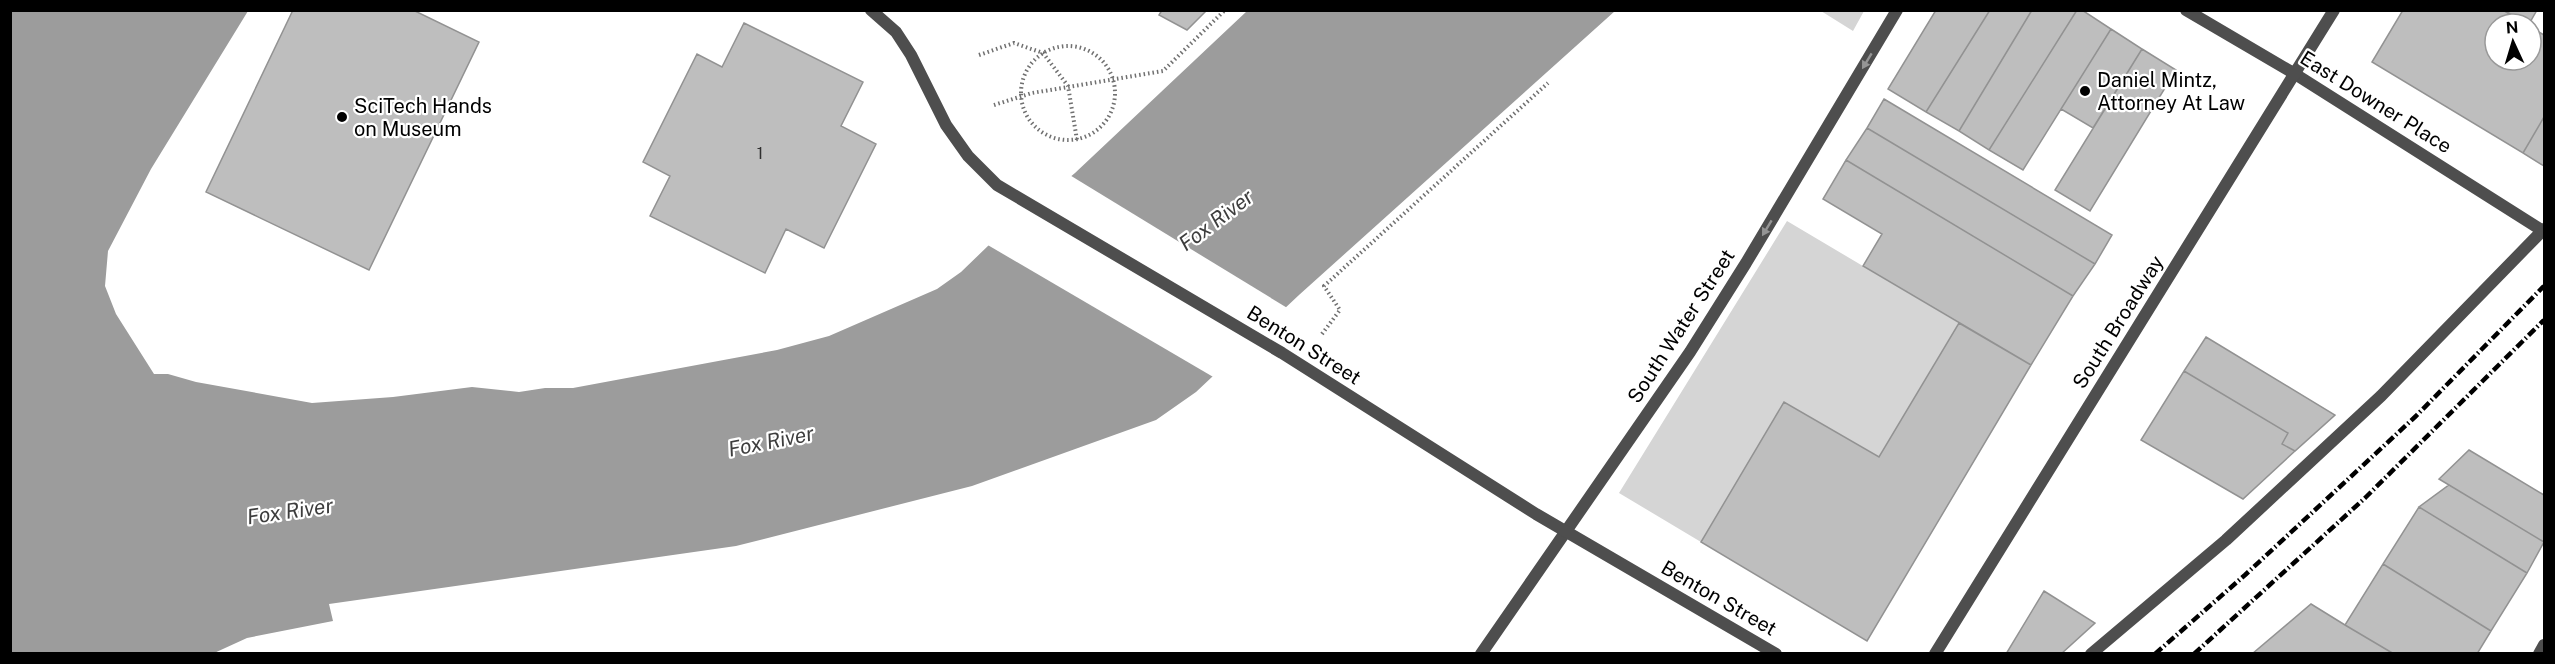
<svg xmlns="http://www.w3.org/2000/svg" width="2555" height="664" viewBox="0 0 2555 664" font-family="'Public Sans',sans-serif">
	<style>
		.green { fill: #d5d5d5 }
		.water { fill: #9c9c9c }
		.pier { fill: #fff }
		.building { fill: #bebebe; stroke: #929292; stroke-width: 1.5 }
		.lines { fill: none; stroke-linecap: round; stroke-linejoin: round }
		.path { stroke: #707070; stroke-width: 4; stroke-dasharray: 1.5 3; stroke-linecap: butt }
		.service { stroke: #4e4e4e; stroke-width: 12 }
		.minor { stroke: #4e4e4e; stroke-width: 12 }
		.tertiary { stroke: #4e4e4e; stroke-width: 12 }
		.rail { stroke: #000; stroke-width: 4.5; stroke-dasharray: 9 3 1.5 3; stroke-linecap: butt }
		.oneway { fill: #959595 }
		.poi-dot { fill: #000; stroke: #fff; stroke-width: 2 }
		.labels { text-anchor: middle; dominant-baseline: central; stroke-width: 4.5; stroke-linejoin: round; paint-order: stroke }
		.number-label { font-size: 16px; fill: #303030 }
		.poi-label { font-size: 20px; fill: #000; stroke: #fff; text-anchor: start }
		.street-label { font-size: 20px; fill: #000; stroke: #fff }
		.water-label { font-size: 21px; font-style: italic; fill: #3d3d3d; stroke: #fff }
	</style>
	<rect width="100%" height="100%" fill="#fff"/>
	<path class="green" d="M 1821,11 L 1864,11 L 1853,31 Z
		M 1787,221 L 1959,323 L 1879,457 L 1784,402 L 1701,542 L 1619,493 Z"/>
	<path class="water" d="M 10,11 L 248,11 L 151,169 L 108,251 L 105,286 L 116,314 L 154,374 L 168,374 L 196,382 L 312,403 L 393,397 L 472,387 L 519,392 L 545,388 L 573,388 L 777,350 L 829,336 L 937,289 L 961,272 L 990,244 L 1075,173 L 1247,11 L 1615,11 L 1299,295 L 1196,392 L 1156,420 L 972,486 L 736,546 L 329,604 L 333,621 L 247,638 L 212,654 L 11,653 Z"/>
	<path class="pier" d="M 1068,174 L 1289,309 L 1215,378 L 986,244 Z"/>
	<path class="building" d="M 293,10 L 413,10 L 479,42 L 369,270 L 206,192 Z
		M 1162,10 L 1207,10 L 1187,30 L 1159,15 Z
		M 1936,10 L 1990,10 L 1926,112 L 1888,89 Z
		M 1990,10 L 2032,10 L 1959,131 L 1926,112 Z
		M 2032,10 L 2077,10 L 1989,150 L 1959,131 Z
		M 2077,10 L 2082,10 L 2111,29 L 2023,170 L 1989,150 Z
		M 2403,10 L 2503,10 L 2525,24 L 2495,24 L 2495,60 L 2531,60 L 2531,27 L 2544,35 L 2544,117 L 2523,153 L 2372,62 Z
		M 2503,10 L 2537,10 L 2529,24 Z
		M 744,23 L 863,82 L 841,126 L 876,144 L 824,248 L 786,229 L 765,273 L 650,216 L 670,176 L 643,162 L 697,54 L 722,67 Z
		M 2111,29 L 2142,49 L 2093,128 L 2061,109 Z
		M 2142,49 L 2176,70 L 2090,211 L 2055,190 Z
		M 1884,99 L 2112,235 L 2095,264 L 1867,128 Z
		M 2544,117 L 2544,166 L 2523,153 Z
		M 1867,128 L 2095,264 L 2073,296 L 1846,160 Z
		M 1846,160 L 2073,296 L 2031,365 L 1863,266 L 1882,234 L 1823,199 Z
		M 1959,323 L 2031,365 L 1867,641 L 1701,542 L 1784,402 L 1879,457 Z
		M 2206,337 L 2335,415 L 2295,451 L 2282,444 L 2288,433 L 2184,371 Z
		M 2184,371 L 2288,433 L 2282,444 L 2295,451 L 2243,499 L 2141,440 Z
		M 2469,450 L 2544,495 L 2544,542 L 2439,479 Z
		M 2449,485 L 2544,542 L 2527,573 L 2419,507 Z
		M 2419,507 L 2527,573 L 2491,631 L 2383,564 Z
		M 2383,564 L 2491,631 L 2477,654 L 2394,654 L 2345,625 Z
		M 2044,591 L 2095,623 L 2061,654 L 2006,654 Z
		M 2311,604 L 2345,625 L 2394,654 L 2252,654 Z"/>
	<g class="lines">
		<path class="path" d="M1021 93a47 47 0 1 1 94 0a47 47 0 1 1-94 0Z
			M 979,55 L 1014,43 L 1043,53 L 1068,86 L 1077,140
			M 994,105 L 1032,93 L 1163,71 L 1225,10
			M 1322,334 L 1340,310 L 1324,286 L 1548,83"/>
		<path class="service" d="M 2091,654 L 2226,540 L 2381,396 L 2544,229"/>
		<path class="minor" d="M 2295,74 L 2543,231
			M 1481,654 L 1690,352 L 1746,263 L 1897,10
			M 2539,654 L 2544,645"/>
		<path class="tertiary" d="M 871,10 L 896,32 L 911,55 L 946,125 L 968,156 L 997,185 L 1282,353 L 1536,514 L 1776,654
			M 2186,10 L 2295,74
			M 1935,654 L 2334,10"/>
		<path class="rail" d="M 2155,654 L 2245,575 L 2416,416 L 2544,286
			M 2194,654 L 2365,498 L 2544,320"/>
	</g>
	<defs><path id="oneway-solid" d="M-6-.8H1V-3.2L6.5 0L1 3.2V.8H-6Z" transform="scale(1.5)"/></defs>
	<g class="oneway">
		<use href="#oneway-solid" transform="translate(1867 61) rotate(121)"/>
		<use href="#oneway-solid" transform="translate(1767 228) rotate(121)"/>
	</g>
	<g class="poi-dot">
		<circle cx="2085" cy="91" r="6"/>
		<circle cx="342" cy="117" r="6"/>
	</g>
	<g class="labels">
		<g class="number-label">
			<text x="760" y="153">1</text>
		</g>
		<g class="poi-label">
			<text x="2097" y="80">Daniel Mintz,<tspan x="2097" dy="23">Attorney At Law</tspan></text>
			<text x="354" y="106">SciTech Hands<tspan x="354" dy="23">on Museum</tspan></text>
		</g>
		<g class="street-label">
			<text transform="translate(2376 102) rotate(32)">East Downer Place</text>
			<text transform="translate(2118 322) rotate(-58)">South Broadway</text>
			<text transform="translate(1681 326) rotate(-57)">South Water Street</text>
			<text transform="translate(1304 345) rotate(32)">Benton Street</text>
			<text transform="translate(1719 598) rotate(30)">Benton Street</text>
		</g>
		<g class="water-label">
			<text transform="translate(1216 220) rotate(-37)">Fox River</text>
			<text transform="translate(771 441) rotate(-11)">Fox River</text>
			<text transform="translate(290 511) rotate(-8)">Fox River</text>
		</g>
	</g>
	<rect width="2555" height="664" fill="none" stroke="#000000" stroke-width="24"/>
	<g transform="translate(2513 42) rotate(356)"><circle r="28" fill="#ffffff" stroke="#999999" stroke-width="1.5"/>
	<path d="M0-4.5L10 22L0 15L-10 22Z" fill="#000000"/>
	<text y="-9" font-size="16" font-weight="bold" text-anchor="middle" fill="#000000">N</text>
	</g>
</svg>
